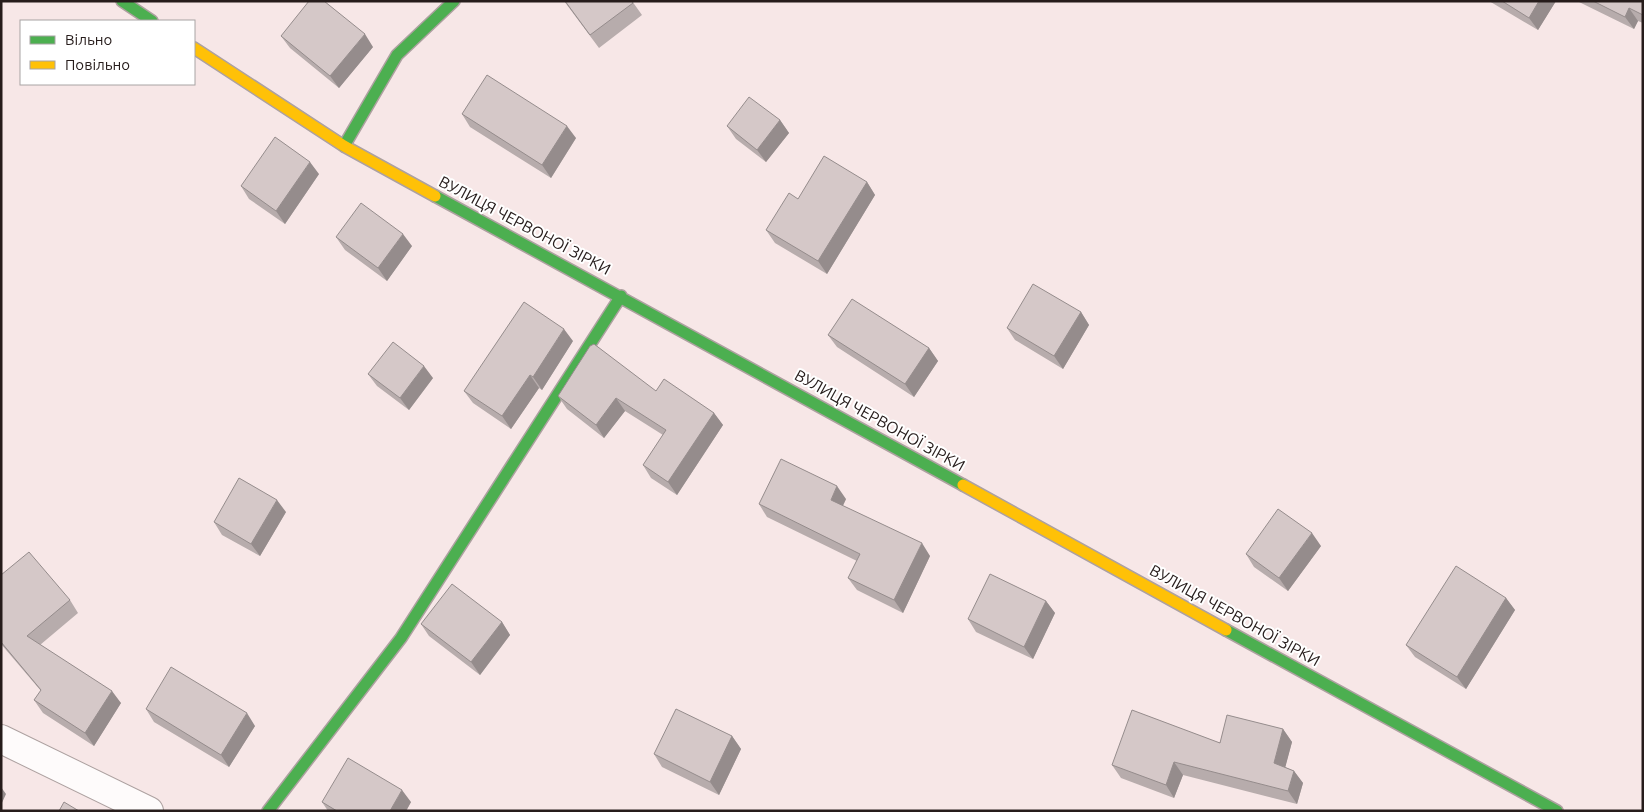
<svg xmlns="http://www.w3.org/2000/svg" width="1644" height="812" viewBox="0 0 1644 812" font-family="Ubuntu,sans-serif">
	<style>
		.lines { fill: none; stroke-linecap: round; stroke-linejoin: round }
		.street-casing { stroke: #ada1a0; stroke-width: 30 }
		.fast-casing { stroke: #ada1a0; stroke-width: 14 }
		.slow-casing { stroke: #ada1a0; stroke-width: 14 }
		.street { stroke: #fefbfb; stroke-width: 28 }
		.fast { stroke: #4caf50; stroke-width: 11 }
		.slow { stroke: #ffc107; stroke-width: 11 }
		.wall { fill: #b7acac }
		.shaded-wall { fill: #958c8c }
		.building { fill: #d5c8c8; stroke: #958c8c }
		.labels { text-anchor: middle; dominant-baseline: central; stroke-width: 4; stroke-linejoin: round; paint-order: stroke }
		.street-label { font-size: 16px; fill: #261c1b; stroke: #fff }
	</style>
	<rect width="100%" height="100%" fill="#f7e7e7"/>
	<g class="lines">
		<g class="street-casing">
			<path id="street" d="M 1,739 L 149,811"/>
		</g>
		<g class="fast-casing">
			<path id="fast" d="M 122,1 L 152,21
				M 344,146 L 397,55 L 454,1
				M 435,196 L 963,485
				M 1226,630 L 1557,811
				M 268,811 L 401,638 L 621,296"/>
		</g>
		<g class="slow-casing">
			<path id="slow" d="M 194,48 L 344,146 L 435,196
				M 963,485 L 1226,630"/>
		</g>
		<use href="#street" class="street"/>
		<use href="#fast" class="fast"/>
		<use href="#slow" class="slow"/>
	</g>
	<path class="wall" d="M 564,1 L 632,1 L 642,15 L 599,48 Z
		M 1489,1 L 1556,1 L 1538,30 Z
		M 1577,1 L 1643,1 L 1643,23 L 1638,21 L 1634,29 Z
		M 281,36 L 373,47 L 339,88 L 290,48 Z
		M 462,114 L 576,138 L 551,178 L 470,127 Z
		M 780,120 L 789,133 L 766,162 L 736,139 L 727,126 Z
		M 319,174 L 285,224 L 249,199 L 241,186 Z
		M 867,182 L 875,195 L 827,274 L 775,243 L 766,230 L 798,199 Z
		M 336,237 L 412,246 L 387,281 L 345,250 Z
		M 1081,312 L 1089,325 L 1063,369 L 1015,340 L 1007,328 Z
		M 828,335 L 929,348 L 938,361 L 914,397 L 837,347 Z
		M 573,341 L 542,390 L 539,388 L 511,429 L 473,403 L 464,391 Z
		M 368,374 L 433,378 L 409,410 L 377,386 Z
		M 656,391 L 714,413 L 723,425 L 677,495 L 651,478 L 643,465 L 663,435 L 625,411 L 604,438 L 567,409 L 558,396 Z
		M 846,499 L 843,506 L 930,556 L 903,613 L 857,590 L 848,578 L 857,561 L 767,517 L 759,504 Z
		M 286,512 L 260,556 L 222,535 L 214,522 Z
		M 1321,546 L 1288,591 L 1254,567 L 1246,554 Z
		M 1,575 L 70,600 L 78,613 L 40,645 L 121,703 L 94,746 L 43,713 L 34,700 L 41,691 L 1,644 Z
		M 1506,598 L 1515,610 L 1466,689 L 1415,657 L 1406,645 Z
		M 1046,601 L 1055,613 L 1033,659 L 976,632 L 968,619 Z
		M 502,622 L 510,635 L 480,675 L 429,636 L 421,624 Z
		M 146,709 L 255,726 L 229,767 L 154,722 Z
		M 1283,729 L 1292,742 L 1285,767 L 1294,771 L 1303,783 L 1297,804 L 1183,775 L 1174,798 L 1121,778 L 1112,765 Z
		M 732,736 L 741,749 L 719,795 L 662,767 L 654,754 Z
		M 322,802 L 411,802 L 406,811 L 328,811 Z"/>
	<path class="shaded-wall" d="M 1539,1 L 1556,1 L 1538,30 L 1529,18 Z
		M 1629,8 L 1638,21 L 1634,29 L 1625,17 Z
		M 365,34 L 373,47 L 339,88 L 330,76 Z
		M 780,120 L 789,133 L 766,162 L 757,150 Z
		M 567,126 L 576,138 L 551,178 L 542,165 Z
		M 310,162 L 319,174 L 285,224 L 276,211 Z
		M 867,182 L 875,195 L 827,274 L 818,261 Z
		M 403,234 L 412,246 L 387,281 L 378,268 Z
		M 1081,312 L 1089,325 L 1063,369 L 1054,356 Z
		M 564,329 L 573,341 L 542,390 L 533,377 Z
		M 929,348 L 938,361 L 914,397 L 905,384 Z
		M 424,366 L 433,378 L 409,410 L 400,398 Z
		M 530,375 L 539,388 L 511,429 L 502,416 Z
		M 616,398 L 625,411 L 604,438 L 596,425 Z
		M 714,413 L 723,425 L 677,495 L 668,482 Z
		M 837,486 L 846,499 L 839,513 L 831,500 Z
		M 277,500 L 286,512 L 260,556 L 251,544 Z
		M 1312,533 L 1321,546 L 1288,591 L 1279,578 Z
		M 922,543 L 930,556 L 903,613 L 894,600 Z
		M 1506,598 L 1515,610 L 1466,689 L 1457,677 Z
		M 1046,601 L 1055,613 L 1033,659 L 1024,647 Z
		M 502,622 L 510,635 L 480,675 L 471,662 Z
		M 112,691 L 121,703 L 94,746 L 85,733 Z
		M 247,713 L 255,726 L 229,767 L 221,755 Z
		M 1283,729 L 1292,742 L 1283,776 L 1274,763 Z
		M 732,736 L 741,749 L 719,795 L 710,782 Z
		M 1174,762 L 1183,775 L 1174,798 L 1166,785 Z
		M 1294,771 L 1303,783 L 1297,804 L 1288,791 Z
		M 1,787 L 6,794 L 1,805 Z
		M 402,790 L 411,802 L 406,811 L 390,811 Z"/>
	<path class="building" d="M 309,1 L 324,1 L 365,34 L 330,76 L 281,36 Z
		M 565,1 L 632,1 L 633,3 L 590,35 Z
		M 1502,1 L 1539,1 L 1529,18 Z
		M 1593,1 L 1643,1 L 1643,15 L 1629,8 L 1625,17 Z
		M 487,75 L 567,126 L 542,165 L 462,114 Z
		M 749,97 L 780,120 L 757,150 L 727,126 Z
		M 275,137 L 310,162 L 276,211 L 241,186 Z
		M 824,156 L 867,182 L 818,261 L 766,230 L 789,193 L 798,199 Z
		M 361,203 L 403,234 L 378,268 L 336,237 Z
		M 1033,284 L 1081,312 L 1054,356 L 1007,328 Z
		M 852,299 L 929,348 L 905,384 L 828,335 Z
		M 524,302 L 564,329 L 533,377 L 530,375 L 502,416 L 464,391 Z
		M 393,342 L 424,366 L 400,398 L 368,374 Z
		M 594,344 L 656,391 L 664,379 L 714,413 L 668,482 L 643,465 L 666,430 L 616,398 L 596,425 L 558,396 L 590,346 Z
		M 781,459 L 837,486 L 831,500 L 922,543 L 894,600 L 848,578 L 860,554 L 759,504 Z
		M 239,478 L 277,500 L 251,544 L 214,522 Z
		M 1278,509 L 1312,533 L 1279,578 L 1246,554 Z
		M 29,552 L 70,600 L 27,636 L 112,691 L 85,733 L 34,700 L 41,690 L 1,642 L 1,575 Z
		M 1456,566 L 1506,598 L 1457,677 L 1406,645 Z
		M 990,574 L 1046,601 L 1024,647 L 968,619 Z
		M 452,584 L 502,622 L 471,662 L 421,624 Z
		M 171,667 L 247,713 L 221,755 L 146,709 Z
		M 676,709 L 732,736 L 710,782 L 654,754 Z
		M 1132,710 L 1220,743 L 1227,715 L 1283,729 L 1274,763 L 1294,771 L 1288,791 L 1174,762 L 1166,785 L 1112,765 Z
		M 348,758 L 402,790 L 390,811 L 337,811 L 322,802 Z
		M 64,802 L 79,811 L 59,811 Z"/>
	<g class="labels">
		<g class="street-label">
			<text transform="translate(525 225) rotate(28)">ВУЛИЦЯ ЧЕРВОНОЇ ЗІРКИ</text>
			<text transform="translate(880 420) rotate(29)">ВУЛИЦЯ ЧЕРВОНОЇ ЗІРКИ</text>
			<text transform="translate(1235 615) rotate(29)">ВУЛИЦЯ ЧЕРВОНОЇ ЗІРКИ</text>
		</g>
	</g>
	<rect width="1644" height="812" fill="none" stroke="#261c1b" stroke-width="5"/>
	<rect x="20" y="20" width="175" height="65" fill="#ffffff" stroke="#a8a4a4"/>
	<rect x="30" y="36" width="25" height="8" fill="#4caf50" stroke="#a8a4a4"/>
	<text x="65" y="45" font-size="15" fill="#261c1b">Вільно</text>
	<rect x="30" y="61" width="25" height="8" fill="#ffc107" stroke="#a8a4a4"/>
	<text x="65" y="70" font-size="15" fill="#261c1b">Повільно</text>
</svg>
